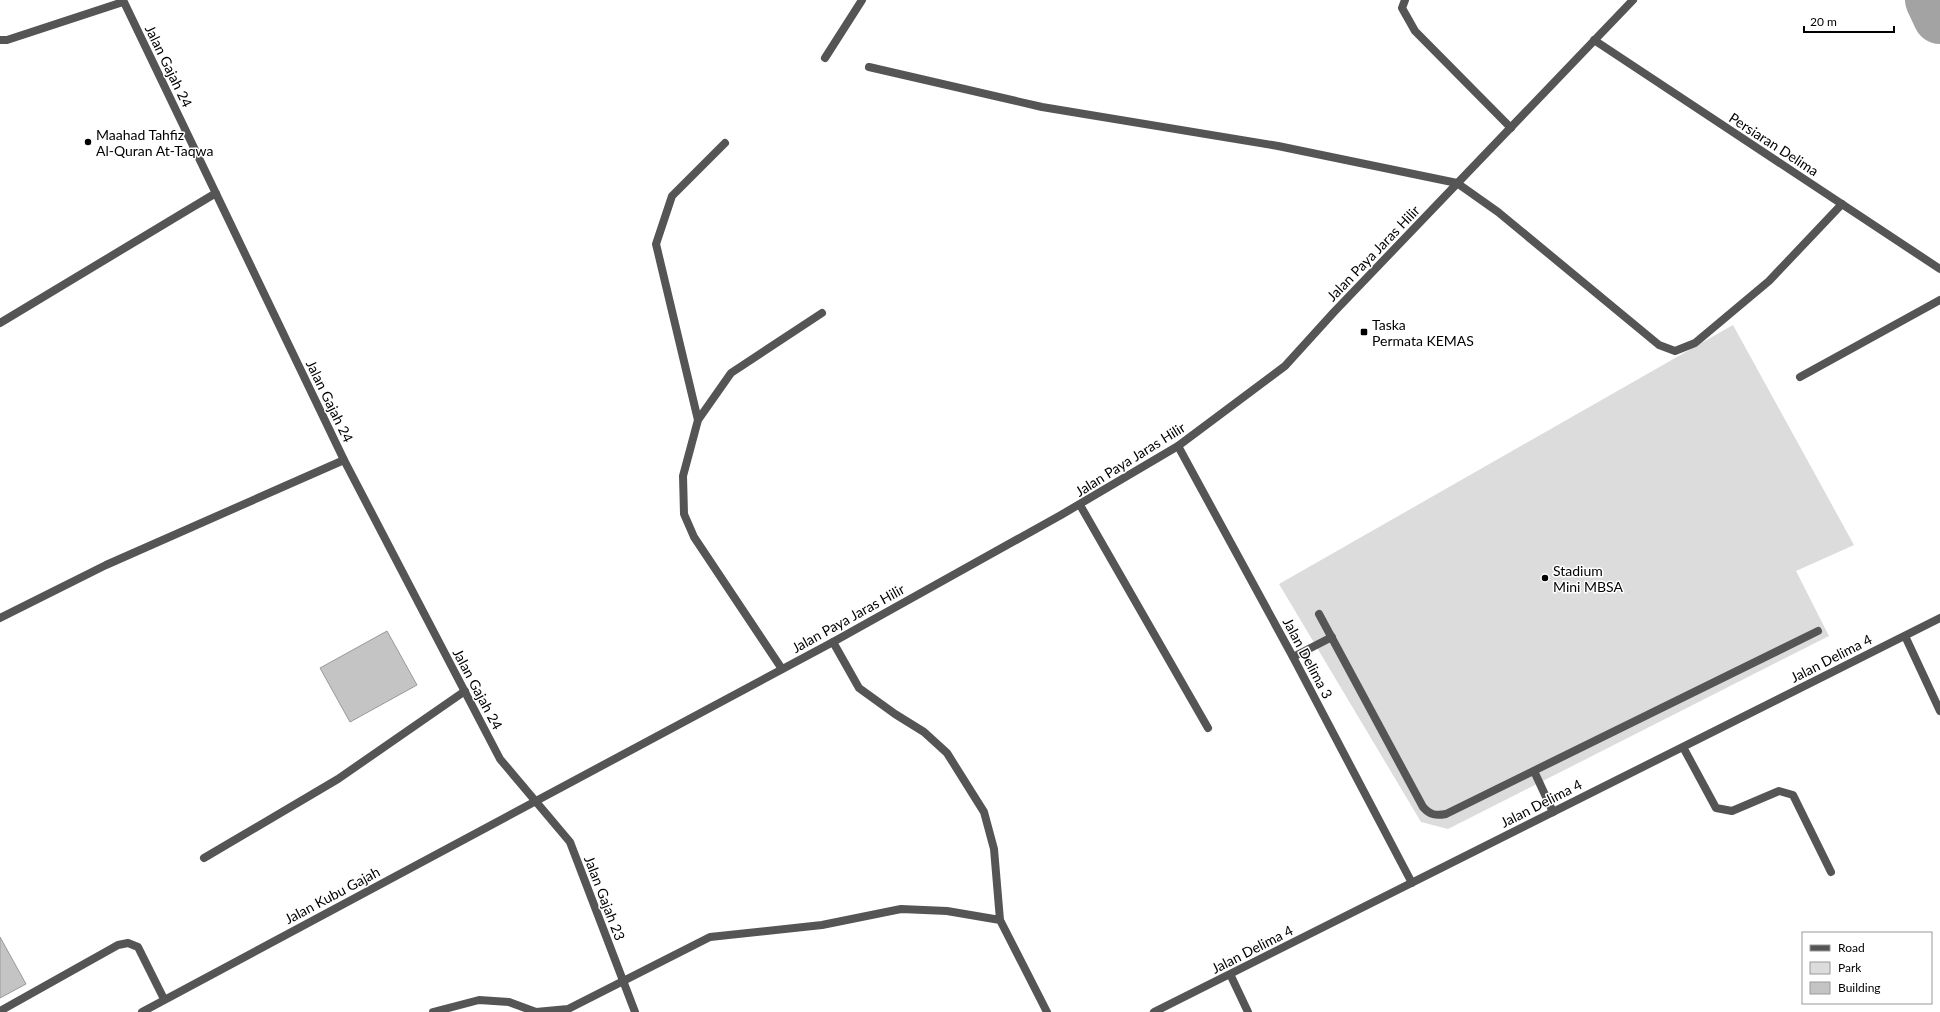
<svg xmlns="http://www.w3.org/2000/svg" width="1940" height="1012" viewBox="0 0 1940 1012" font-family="Lato,sans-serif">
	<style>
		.green { fill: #dcdcdc }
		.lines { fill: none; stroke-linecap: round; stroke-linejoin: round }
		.river { stroke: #a3a3a3; stroke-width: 54 }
		.building { fill: #c4c4c4; stroke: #999 }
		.service { stroke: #555; stroke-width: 8 }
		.minor { stroke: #555; stroke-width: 8 }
		.tertiary { stroke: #555; stroke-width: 8 }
		.poi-dot { fill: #000; stroke: #fff; stroke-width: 1.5 }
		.labels { text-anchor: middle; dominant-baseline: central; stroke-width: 3; stroke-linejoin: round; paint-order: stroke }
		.street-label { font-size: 14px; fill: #000; stroke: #fff }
		.poi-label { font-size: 14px; fill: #000; stroke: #fff; text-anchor: start }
	</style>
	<rect width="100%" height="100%" fill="#fff"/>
	<path class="green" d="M 1733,325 L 1854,545 L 1796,571 L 1829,636 L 1448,829 L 1421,822 L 1279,584 Z"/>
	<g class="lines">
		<path class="river" d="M 1932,0 L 1940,17"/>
	</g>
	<path class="building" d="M 387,631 L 417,685 L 350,722 L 320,668 Z
		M 0,937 L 26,984 L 0,998 Z"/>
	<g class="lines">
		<path class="service" d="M 1800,377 L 1940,300
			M 1319,614 L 1423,807 C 1430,815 1436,816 1446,814 L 1818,631
			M 0,618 L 106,565 L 344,460
			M 833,642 L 859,688 L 895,714 L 924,732 L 947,753 L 984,812 L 994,849 L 1000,920 L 1047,1012
			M 1293,657 L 1332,637
			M 1534,771 L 1553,812
			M 204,858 L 338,779 L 465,691
			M 0,1011 L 118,945 L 128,943 L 138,947 L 164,999
			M 433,1012 L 479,1000 L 509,1002 L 536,1012 L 568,1009 L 710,937 L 822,925 L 901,909 L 947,911 L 1000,920"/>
		<path class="minor" d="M 123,0 L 344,460 L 500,759 L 570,842 L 635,1012
			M 1405,0 L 1402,8 L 1415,31 L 1511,128
			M 0,40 L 7,40 L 123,2
			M 825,58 L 862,0
			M 869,67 L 1042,107 L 1278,146 L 1457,183 L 1498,212 L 1659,345 L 1675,351 L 1695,343 L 1769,281 L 1842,204
			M 0,323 L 216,193
			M 698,420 L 656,244 L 672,196 L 725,143
			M 1178,446 L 1293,657 L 1412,883
			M 1080,505 L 1208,728
			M 1905,636 L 1940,711
			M 782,669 L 694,537 L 684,514 L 683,476 L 698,420 L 731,373 L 822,313
			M 1683,747 L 1716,808 L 1732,811 L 1779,791 L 1793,795 L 1831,872
			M 1230,974 L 1248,1012
			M 1154,1012 L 1940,618"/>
		<path class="tertiary" d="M 1594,40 L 1940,269
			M 142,1012 L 833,642 L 1061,515 L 1178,446 L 1285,366 L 1334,312 L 1633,0"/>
	</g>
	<g class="poi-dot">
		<circle cx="88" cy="142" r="4"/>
		<rect x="1360" y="328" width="8" height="8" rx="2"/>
		<circle cx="1545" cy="578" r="4"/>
	</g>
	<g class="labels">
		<g class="street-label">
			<text transform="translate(169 66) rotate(64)">Jalan Gajah 24</text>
			<text transform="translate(1774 144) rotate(33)">Persiaran Delima</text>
			<text transform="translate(1373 253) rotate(-46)">Jalan Paya Jaras Hilir</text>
			<text transform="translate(330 401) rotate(64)">Jalan Gajah 24</text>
			<text transform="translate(1130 459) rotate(-32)">Jalan Paya Jaras Hilir</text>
			<text transform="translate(848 618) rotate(-29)">Jalan Paya Jaras Hilir</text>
			<text transform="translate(1308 658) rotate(62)">Jalan Delima 3</text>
			<text transform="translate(1831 658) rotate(-27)">Jalan Delima 4</text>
			<text transform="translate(478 689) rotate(62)">Jalan Gajah 24</text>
			<text transform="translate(1541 803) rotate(-27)">Jalan Delima 4</text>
			<text transform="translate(332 895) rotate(-28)">Jalan Kubu Gajah</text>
			<text transform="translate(605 898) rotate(69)">Jalan Gajah 23</text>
			<text transform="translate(1252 949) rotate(-27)">Jalan Delima 4</text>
		</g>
		<g class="poi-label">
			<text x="96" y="134">Maahad Tahfiz<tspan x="96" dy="16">Al-Quran At-Taqwa</tspan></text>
			<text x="1372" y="324">Taska<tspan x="1372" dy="16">Permata KEMAS</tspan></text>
			<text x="1553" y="570">Stadium<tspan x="1553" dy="16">Mini MBSA</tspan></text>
		</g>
	</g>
	<rect x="1802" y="932" width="130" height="72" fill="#ffffff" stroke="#999999"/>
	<rect x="1810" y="945" width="20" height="6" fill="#555555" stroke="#999999"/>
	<text x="1838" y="952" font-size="12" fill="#000000">Road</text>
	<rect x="1810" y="962" width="20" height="12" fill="#dcdcdc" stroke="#999999"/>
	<text x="1838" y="972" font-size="12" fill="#000000">Park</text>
	<rect x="1810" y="982" width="20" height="12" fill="#c4c4c4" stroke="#999999"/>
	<text x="1838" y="992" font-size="12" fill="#000000">Building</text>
	<path d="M1804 26v6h90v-6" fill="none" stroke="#000000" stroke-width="2"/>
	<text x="1810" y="26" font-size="12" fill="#000000" stroke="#ffffff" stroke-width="3" paint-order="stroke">20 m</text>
</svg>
